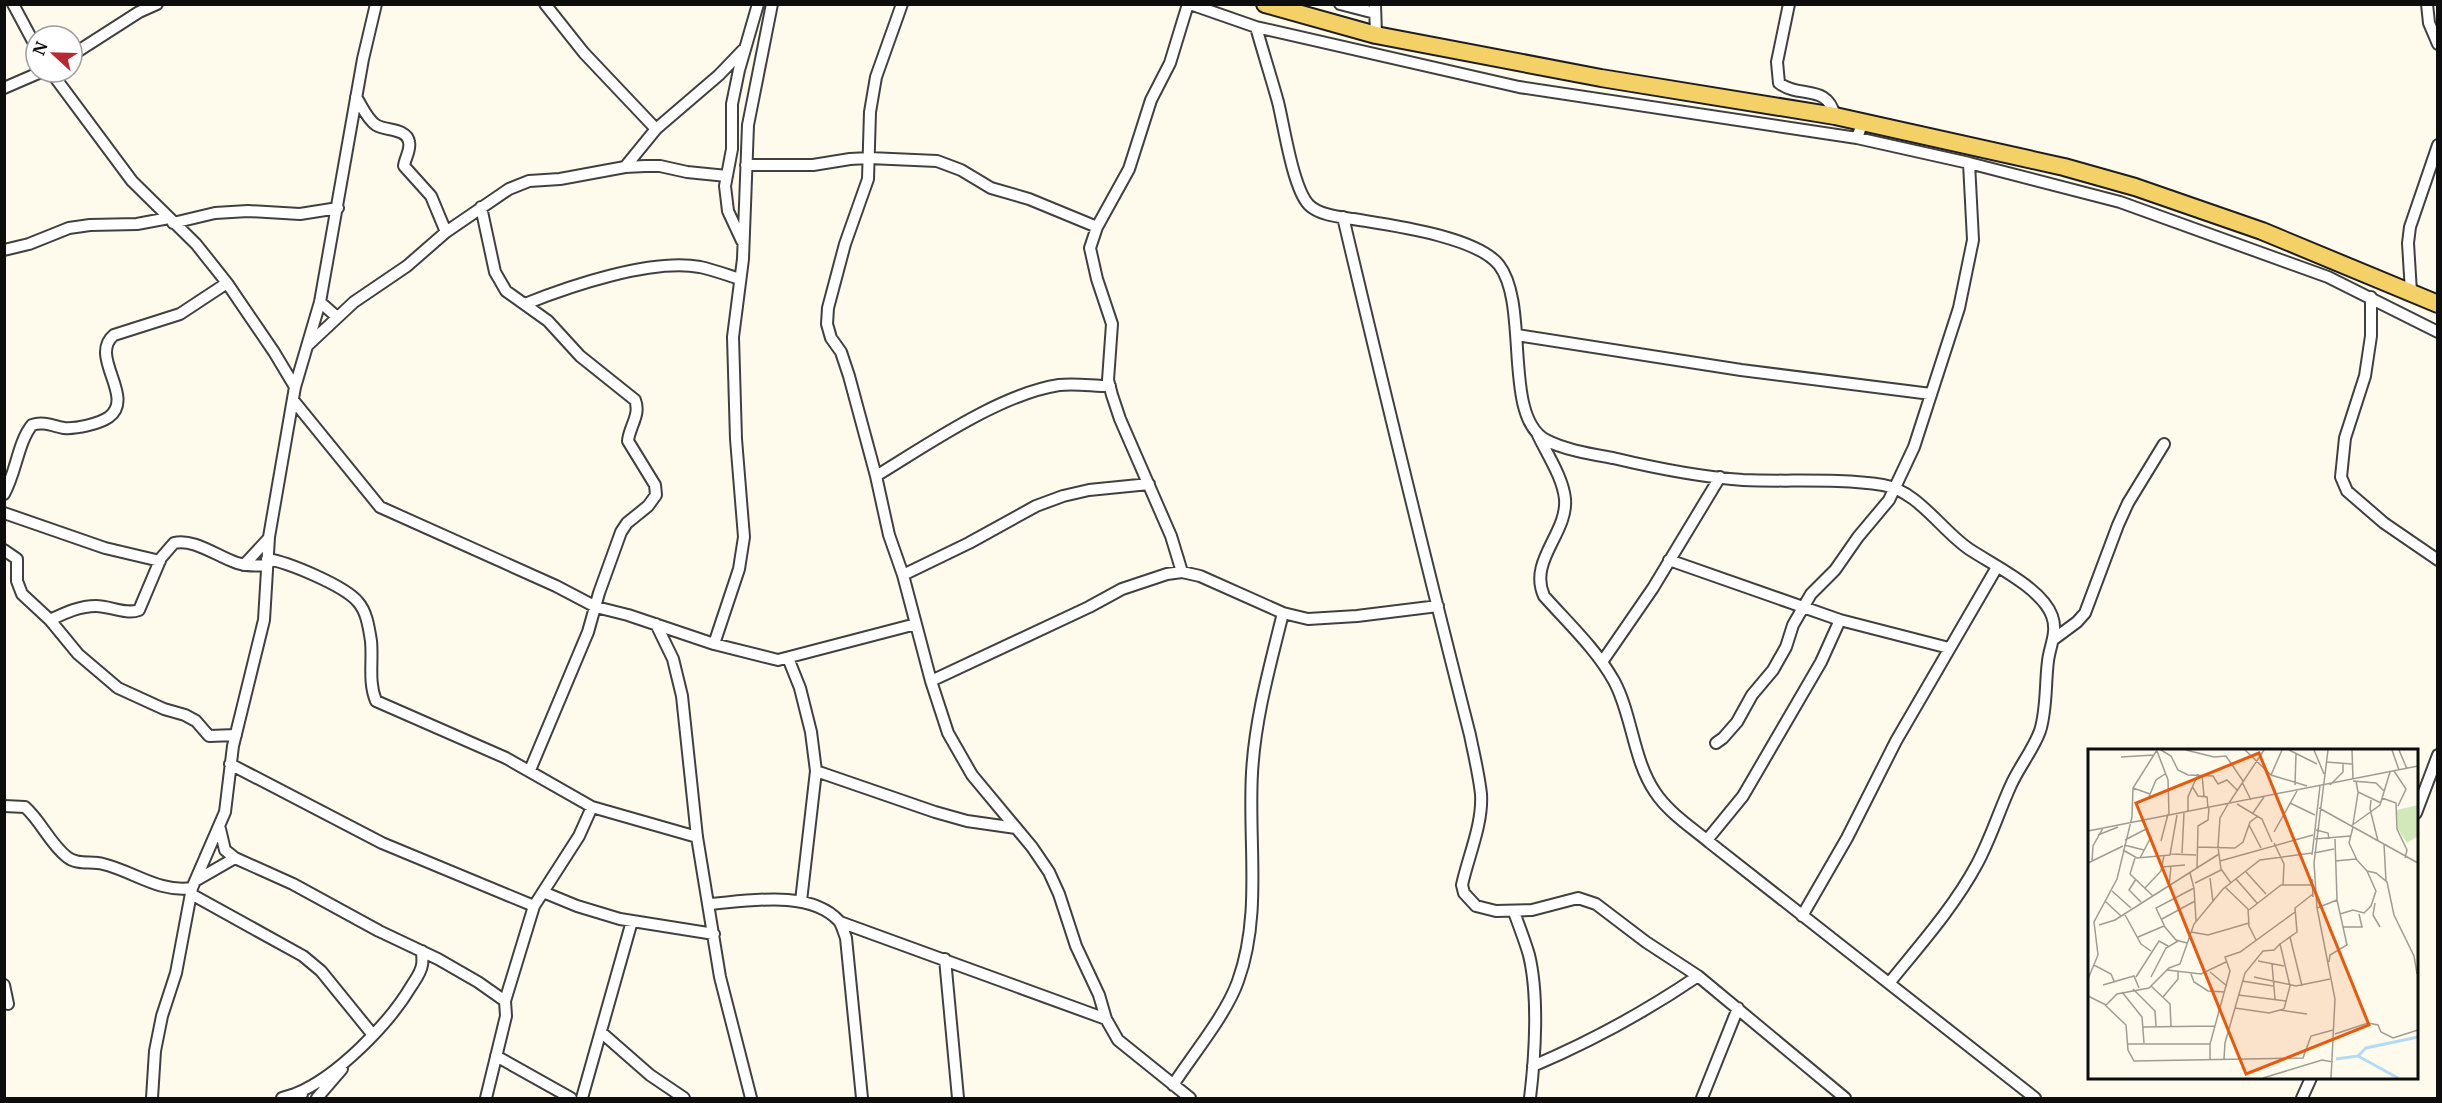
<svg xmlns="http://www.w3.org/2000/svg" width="2442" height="1103" viewBox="0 0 2442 1103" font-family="Merriweather,serif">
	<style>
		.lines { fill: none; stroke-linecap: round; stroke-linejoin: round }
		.street-casing { stroke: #404040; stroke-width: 14 }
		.primary-casing { stroke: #1e1e1e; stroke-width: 20 }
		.street { stroke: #fff; stroke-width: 10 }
		.primary { stroke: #f4d167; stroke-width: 16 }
		.inset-river { fill: none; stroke: #b3dcf4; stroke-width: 3 }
		.inset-road { fill: none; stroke: #9e9c93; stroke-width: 1.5 }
		.view { fill: #e8590c; fill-opacity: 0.15; stroke: #e8590c; stroke-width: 3 }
		.inset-edge { fill: none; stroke: #0d0d0d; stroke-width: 3 }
	</style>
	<rect width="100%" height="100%" fill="#fefbed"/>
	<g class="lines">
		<g class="street-casing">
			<path id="street" d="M 13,4 L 36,47
				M 545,4 L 584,53 L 656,129
				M 902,4 L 876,77 L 870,112 L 868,179 L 845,244 L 828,308 L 827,324 L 831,338 L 841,352 L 849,376 L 876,476 L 889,535 L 903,575 L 931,681 L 948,733 L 972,775 L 1032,847 L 1049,872 L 1059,894 L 1076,946 L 1099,995 L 1106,1019 L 1118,1040 L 1190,1098
				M 1190,4 L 1256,27 L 1519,87 L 1857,138 L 1863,121
				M 1340,4 L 1375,13
				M 1375,4 L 1376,35
				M 1789,4 L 1777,62 L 1779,83 C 1800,99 1827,83 1835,116
				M 2427,4 L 2429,23 L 2438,44
				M 1256,27 C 1263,52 1271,77 1278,102 C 1284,126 1293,189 1309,205 C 1319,215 1340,217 1353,219 C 1389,225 1476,236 1499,265 C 1530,305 1502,416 1546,440 C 1565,450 1591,454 1613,458 C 1655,468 1700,477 1743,480 C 1789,482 1837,478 1883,485 C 1918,491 1941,530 1969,549 C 1993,565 2042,588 2052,616 C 2058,632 2050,645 2048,661 C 2045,684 2047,709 2040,731 C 2033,750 2019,767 2011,785 C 1999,811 1991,838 1977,864 C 1954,907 1920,945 1890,982
				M 72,55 L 139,12 L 157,4
				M 51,72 L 132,181 L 196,244 L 227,283 L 274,352 L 295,387
				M 4,88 L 41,72
				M 356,97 C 362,106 367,119 376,125 C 385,131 407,128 409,142 C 411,150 405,158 404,166 L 431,196 L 446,232
				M 1857,138 L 1969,163 L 2120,202 L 2328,277 L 2438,332
				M 746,165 L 813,165 L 850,159 L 869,158 L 937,161 L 961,170 L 991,188 L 1029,199 L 1097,227
				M 625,167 L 656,129 L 719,75 L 743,50
				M 481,207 L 495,272 L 506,291 L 548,321 L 580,356 L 635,400 C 641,415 629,427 628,441 L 655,485 L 656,495 L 648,506 L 627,523 L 621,532 L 599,593 L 588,632 L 530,770
				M 1343,217 C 1384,390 1426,563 1470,735 C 1474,755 1479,775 1481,794 C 1483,824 1468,857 1462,885 L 1464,893 L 1476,906 L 1496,911 L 1532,910 L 1578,898 L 1596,904 L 1646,942 L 1698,976 L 1845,1098
				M 173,223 L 215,213 L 248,211 L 300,214 L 338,208
				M 742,241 L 728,211 L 725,186 L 732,149 L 732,104 L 739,70 L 758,4
				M 4,250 L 29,244 L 69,228 L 90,225 L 137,224 L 169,218
				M 2411,292 L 2408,243 L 2410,227 L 2438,145
				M 2371,297 L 2371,336 L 2365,376 L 2345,438 L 2341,477 L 2347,491 L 2384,523 L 2438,560
				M 320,302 L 337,317
				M 525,304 C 570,286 652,258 700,267 C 714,270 727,275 740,279
				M 1517,335 L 1741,370 L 1931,394
				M 308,345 L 354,302 L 407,266 L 446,232 L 509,189 L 529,181 L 560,179 L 625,167 L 645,166 L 660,166 L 687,172 L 727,176
				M 293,400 L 380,507 L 556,586 L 596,607 L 628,615 L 714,644 L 778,660 L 916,624
				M 1538,435 C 1547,454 1563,478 1565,499 C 1568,533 1528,561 1544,596 C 1569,624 1596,649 1614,681 C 1632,714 1633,760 1655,792 C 1668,812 1691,827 1709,842 L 2035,1098
				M 876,476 C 927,445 1000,394 1059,385 C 1075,383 1093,386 1110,386
				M 4,494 C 16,473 18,442 32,425 C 43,421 53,426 64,428 C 76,429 99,424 109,417 C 136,397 88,356 114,335 L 180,314 L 227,283
				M 4,513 L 105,548 L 160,561
				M 4,550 L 17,559 L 17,581 L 22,594 L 50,620 L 78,654 L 118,688 L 164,709 L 185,715 L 196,721 L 209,736 L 236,735
				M 267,559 C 288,562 345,586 358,602 C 367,612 369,629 371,641 C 373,661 368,682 376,701 L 506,758 L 592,807 L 697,837
				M 1669,560 L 1840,620 L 1949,648
				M 244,565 L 269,538
				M 1182,572 L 1171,536 L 1120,419 L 1112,395 L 1108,380 L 1112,324 L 1097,279 L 1090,248 L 1097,227 L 1129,169 L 1151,100 L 1170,63 L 1188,4
				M 903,575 L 969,543 L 1036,506 L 1063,496 L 1089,490 L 1149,484
				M 50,620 C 65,613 79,606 96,606 C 110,606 126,615 139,610 L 161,558 L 174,543 C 194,538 218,557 237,563 C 247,566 256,566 266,565
				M 656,624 L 673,659 L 682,696 L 697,837 L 720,977 L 751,1098
				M 2054,639 L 2077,622 L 2085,613 L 2118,525 L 2128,503 L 2164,444
				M 714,644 L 739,569 L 744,537 L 736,439 L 733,337 L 743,259 L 748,125 L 772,4
				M 788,658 L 800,688 L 811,732 L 816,771 L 801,901
				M 1602,662 L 1653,588 L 1720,477
				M 931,681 L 1089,607 L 1122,589 L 1167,574 L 1182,572 L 1200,576 L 1283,613 L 1308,619 L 1357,616 L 1438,606
				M 1716,743 L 1723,738 L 1737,722 L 1752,695 L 1773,670 L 1786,647 L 1793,625 L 1811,594 L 1835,570 L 1858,537 L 1889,500 L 1914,447 L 1959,308 L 1973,240 L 1969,163
				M 230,764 L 382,843 L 534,906
				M 816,771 L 935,812 L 967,821 L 1016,828
				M 4,806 L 25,807 C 41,821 50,844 67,857 C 77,865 91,861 103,864 C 133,871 159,893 192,888
				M 2416,813 L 2438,755
				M 220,829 L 225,850 L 235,858 L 293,884 L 379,931 L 438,959 L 478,982 L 505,1001 L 506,1016 L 486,1098
				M 1707,840 L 1743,796 L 1821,662 L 1840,620
				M 195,881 L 235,858
				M 543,892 L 577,906 L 620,919 L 714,934
				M 191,894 L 303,956 L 321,971 L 373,1035
				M 710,904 C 748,901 810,889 839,921 C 842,925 844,933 846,938 L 862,1098
				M 1514,912 C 1519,926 1525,941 1529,955 C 1539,996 1535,1057 1530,1098
				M 1802,916 L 1847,838 L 1896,741 L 1997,567
				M 840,922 L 1106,1019
				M 945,959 L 958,1098
				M 4,985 L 8,1004
				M 505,1001 L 534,906 L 579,836 L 592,807
				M 602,1033 L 650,1075 L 684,1098
				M 496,1056 L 571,1098
				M 1533,1066 C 1592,1041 1645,1012 1698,976
				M 1173,1085 C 1193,1054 1226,1015 1238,981 C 1262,915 1248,842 1252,773 C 1255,718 1270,666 1283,613
				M 295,1094 C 337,1077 389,1024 412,985 C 416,979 421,972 422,965 C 423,961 422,955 422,951
				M 152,1098 L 155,1051 L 162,1016 L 176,973 L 192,888 L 225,812 L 233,746 L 264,620 L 269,537 L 295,387 L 320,302 L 363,59 L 376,4
				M 282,1098 L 295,1094 L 302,1094
				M 317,1098 L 342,1069
				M 582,1098 L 632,921
				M 1702,1098 L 1738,1008
				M 2302,1098 L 2311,1078"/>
		</g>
		<g class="primary-casing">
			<path id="primary" d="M 1265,4 L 1376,35 L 1601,78 L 1835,116 L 2064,167 L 2135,187 L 2262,231 L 2438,304"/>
		</g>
		<use href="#street" class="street"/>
		<use href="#primary" class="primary"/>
	</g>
	<g transform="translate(2088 749)">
		<rect width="330" height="330" fill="#fefbed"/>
		<path d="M 330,56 L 330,87 L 319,94 L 310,80 L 309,61 Z" fill="#d1e8b8"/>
		<path class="inset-river" d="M 270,307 L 278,299 L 330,288M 248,310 L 270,307 L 310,329"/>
		<path class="inset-road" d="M 73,1 L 83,7 L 90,21 L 100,26 L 125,27 L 130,35 L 139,31 L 150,42M 98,1 L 126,8 L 138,7 L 155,32M 157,1 L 183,26 L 219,37M 201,1 L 229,15M 226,1 L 236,25M 240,1 L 226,114 L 229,159 L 247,250 L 243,329M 264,1 L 265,30M 304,1 L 311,21M 311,1 L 319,20M 69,2 L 80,31 L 81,65M 33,8 L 66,6M 238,13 L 264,15M 306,22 L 318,40 L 310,57M 114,26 L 116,47M 183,26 L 194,1M 265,32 L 288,34 L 296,42M 268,32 L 270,43 L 293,54M 154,33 L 163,51M 207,36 L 208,5M 242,36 L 255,23 L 255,15M 104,37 L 110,47 L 119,48 L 120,59M 45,39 L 62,45M 294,49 L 308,54 L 309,80 L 319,101 L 317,109M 60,50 L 68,31 L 77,25M 283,51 L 282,60 L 290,92M 141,54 L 176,1M 202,54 L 227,66M 140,55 L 132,69 L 130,98 L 133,120 L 143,134M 149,55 L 174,70 L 184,93M 231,59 L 330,114M 100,63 L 100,48 L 110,25M 165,64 L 176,48M 265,75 L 270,44M 161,76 L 173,99M 263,77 L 292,56 L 302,23M 265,78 L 261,94 L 269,111M 228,81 L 240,84 L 241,90M 0,82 L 330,17M 186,83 L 209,42M 10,86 L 30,78M 227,90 L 262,87M 37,91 L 58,80M 73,92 L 80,65M 186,94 L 196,115 L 195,136M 296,95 L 298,132M 36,96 L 56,101M 109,98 L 147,99 L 155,93 L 162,73 L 170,67M 35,101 L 49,109 L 82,106 L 89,66M 94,104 L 96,64M 226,104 L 246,100M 83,105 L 108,106M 224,106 L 232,37M 47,109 L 42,125 L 65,147M 52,109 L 63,88 L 54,71M 4,112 L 5,97 L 15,79M 132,112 L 225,86M 247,112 L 268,110 L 279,122 L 288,142 L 283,157 L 276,164 L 265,161 L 252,165M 0,114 L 35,97M 74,118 L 97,116M 109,119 L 110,77 L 120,71 L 121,59M 279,122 L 288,124 L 299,133 L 306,166 L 326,207 L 329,225M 158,123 L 178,145M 122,129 L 125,153M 48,130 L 41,141 L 53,153M 148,130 L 169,154M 224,130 L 225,148M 107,134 L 133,121M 81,138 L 83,117M 137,138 L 160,160 L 161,177 L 168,191M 57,139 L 73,122 L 76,107M 106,139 L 108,172M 24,142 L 43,159M 17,152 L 33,167M 287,154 L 285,166 L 292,178M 229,159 L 249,151M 161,161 L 193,136 L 224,136M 36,164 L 53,195 L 63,202M 74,170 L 107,152M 11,176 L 27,171 L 131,105M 77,178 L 68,159 L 106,139 L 102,124M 255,178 L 274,178 L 271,165M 103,183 L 120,186 L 161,174M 50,188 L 76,177 L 88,191 L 99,194M 202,188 L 214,237M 170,212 L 196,217M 241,213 L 242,206 L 259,196 L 249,151 L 247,90M 184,215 L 187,250M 6,216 L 23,225 L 26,232M 79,221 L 113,225 L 138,213M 122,223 L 139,237M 103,225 L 106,233 L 120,242 L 137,243M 48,228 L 71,192 L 80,197M 63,228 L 78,199 L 90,192M 166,228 L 208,237 L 242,230M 0,230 L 10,206 L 6,173 L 29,130 L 44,68 L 45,39 L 69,1M 154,232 L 185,237M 15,236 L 46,227 L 51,239M 63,237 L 82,255 L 83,277M 45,240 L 67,262 L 68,277M 34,243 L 54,268 L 56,294M 150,246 L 198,252M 0,247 L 18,256 L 29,245 L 61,239 L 81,219 L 92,215 L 106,175 L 135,140 L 172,111 L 224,104M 75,248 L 90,230 L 90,223M 17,256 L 38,276 L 40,301 L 46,312 L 215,309 L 223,287 L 245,281M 147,259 L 181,264 L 196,260 L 202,237 L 192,195 L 209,183 L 207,159 L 225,145M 192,261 L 219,265M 55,278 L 127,277M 247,285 L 280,274 L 290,276 L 293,283 L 305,289 L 330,281M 39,295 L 122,295M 136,310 L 137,294 L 157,224 L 175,202 L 186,201 L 192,195M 122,311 L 122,295 L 142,222 L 137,208 L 152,203 L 207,163M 175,329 L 234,311 L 245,313"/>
		<path class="view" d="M 171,4 L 281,276 L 158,325 L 48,54 Z"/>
		<rect width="330" height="330" class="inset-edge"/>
	</g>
	<rect width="2442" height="1103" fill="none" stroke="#0d0d0d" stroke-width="12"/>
	<g transform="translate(54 54) rotate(292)"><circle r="28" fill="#ffffff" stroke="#9e9e9e" stroke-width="1.5"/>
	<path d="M0-4.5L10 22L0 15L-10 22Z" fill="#b82931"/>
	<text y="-9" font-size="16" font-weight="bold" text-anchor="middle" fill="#0d0d0d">N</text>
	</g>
</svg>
